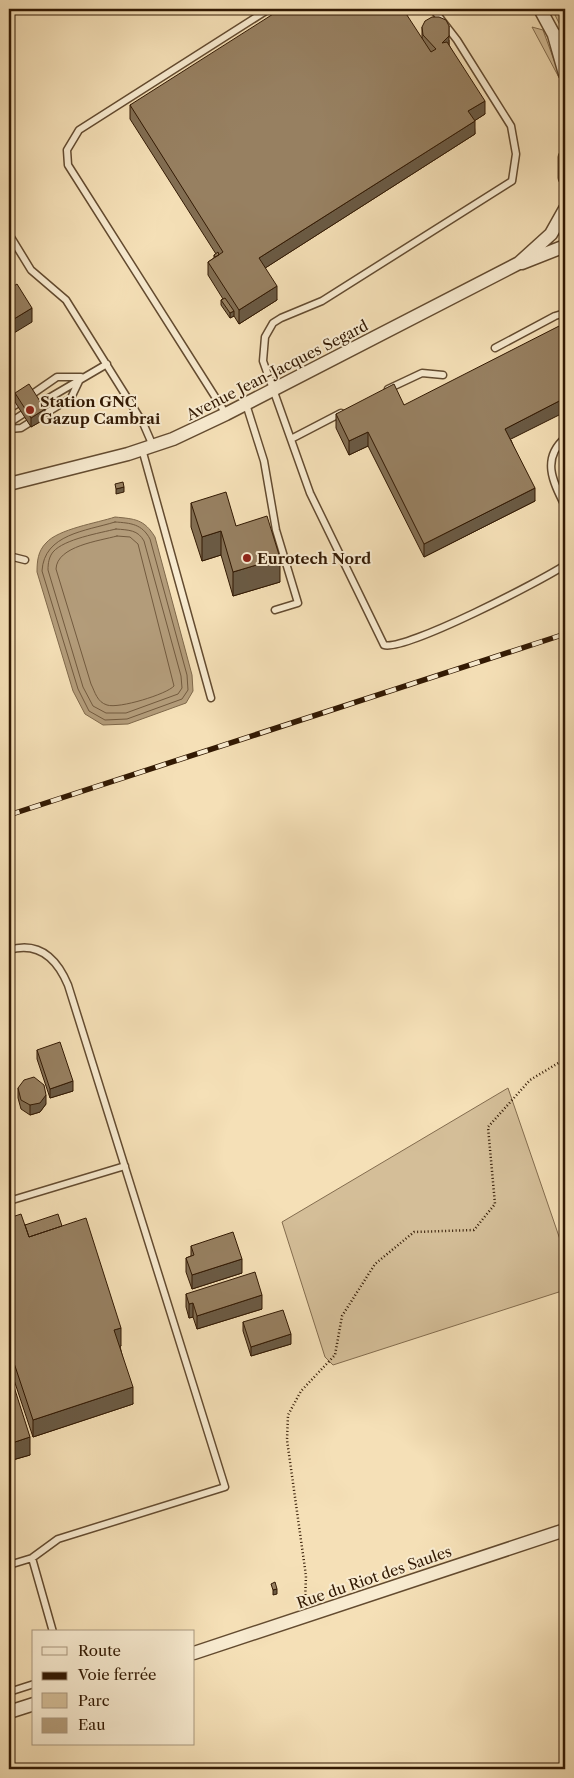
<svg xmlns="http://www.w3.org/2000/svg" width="574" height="1778" viewBox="0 0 574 1778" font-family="'Libre Caslon Text',serif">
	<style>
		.green { fill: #d4be98; stroke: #836c4e }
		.water { fill: #b39c7a; stroke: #7f684a }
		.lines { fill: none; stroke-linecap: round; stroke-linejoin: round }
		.shore { stroke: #725a3e; stroke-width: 1 }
		.service-casing { stroke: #634b30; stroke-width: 9 }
		.minor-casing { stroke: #634b30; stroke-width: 15 }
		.path { stroke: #321903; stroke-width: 2.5; stroke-dasharray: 1 2.5; stroke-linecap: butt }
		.service { stroke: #f8ebd0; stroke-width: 6 }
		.minor { stroke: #f8ebd0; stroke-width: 12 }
		.rail-casing { stroke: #321903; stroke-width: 5.5 }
		.rail { stroke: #f8ebd0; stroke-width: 4; stroke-dasharray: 11; stroke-linecap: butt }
		.wall { fill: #826e53; stroke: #321903 }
		.shaded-wall { fill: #6a5a44; stroke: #321903 }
		.building { fill: #978061; stroke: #321903 }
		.poi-dot { fill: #8f2418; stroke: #f8ebd0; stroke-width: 2 }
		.labels { text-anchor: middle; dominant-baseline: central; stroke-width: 4; stroke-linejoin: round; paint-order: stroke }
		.street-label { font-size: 15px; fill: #321903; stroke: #f8ebd0 }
		.poi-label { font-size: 15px; font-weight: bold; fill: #321903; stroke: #f8ebd0; text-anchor: start }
	</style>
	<rect width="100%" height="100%" fill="#f5e0b7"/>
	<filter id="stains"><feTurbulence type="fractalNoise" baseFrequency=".004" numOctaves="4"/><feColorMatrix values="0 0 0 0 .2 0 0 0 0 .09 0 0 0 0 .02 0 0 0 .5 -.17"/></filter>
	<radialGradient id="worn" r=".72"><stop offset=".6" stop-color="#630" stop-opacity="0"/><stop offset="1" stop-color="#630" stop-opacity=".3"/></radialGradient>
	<path class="green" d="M 552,9 L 560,9 L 565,19 L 565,35 Z
		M 532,27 L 543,30 L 563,85 Z
		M 508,1088 L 565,1254 L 565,1290 L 333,1365 L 325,1357 L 282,1222 Z"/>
	<path class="water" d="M 115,517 C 135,519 144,519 155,537 L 192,675 L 193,691 L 186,703 L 128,724 L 103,725 L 85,714 L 73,691 L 37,572 C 37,561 38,551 46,543 C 58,529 97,523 115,517 Z"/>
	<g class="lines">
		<path class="shore" d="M 115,522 C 131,523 142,524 150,539 L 187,675 L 188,690 L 182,699 L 127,719 L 105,720 L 89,711 L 78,689 L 42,571 C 44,534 86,531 115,522 Z
			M 116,529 C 129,530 138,530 144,541 L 181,676 L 182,688 L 178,694 L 126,713 L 106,713 L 93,706 L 83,687 L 48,570 C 48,563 49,557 53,552 C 64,539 100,533 116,529 Z
			M 117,536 L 130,537 L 138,544 L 174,686 C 167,694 119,709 107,705 C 97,702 95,692 91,684 L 56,569 C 57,546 99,541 117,536 Z"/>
		<g class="service-casing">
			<path id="service" d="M 433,9 L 457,40 L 511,126 L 516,154 L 512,181 L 322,301 L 281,318 L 273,323 L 265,337 L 263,361 L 310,493 L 384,645 C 404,652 543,580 565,565
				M 9,234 L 31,270 L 66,300 L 143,423 L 153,446
				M 495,348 L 555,316 L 565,313
				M 388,389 L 422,373 L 443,375
				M 31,395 L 57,377 L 81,377 L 71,398 L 43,415
				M 246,404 L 264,461 L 276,530 L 298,603 L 275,610
				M 37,405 L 107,364
				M 9,409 L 17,404
				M 226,414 L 68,165 L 67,150 L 79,130 L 269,9
				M 9,423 L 23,414
				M 9,429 L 21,428 L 29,423
				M 565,438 C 541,459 553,482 565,506
				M 291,439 L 341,413
				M 142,449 L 211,698
				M 9,556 L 25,560
				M 9,950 C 39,941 57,959 68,985 L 225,1487 L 58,1539 L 32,1558 L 9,1565
				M 9,1201 L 125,1166
				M 32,1558 L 53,1632
				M 9,1692 L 34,1684"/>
		</g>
		<g class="minor-casing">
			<path id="minor" d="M 540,9 L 553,33 L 565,47
				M 554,35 L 565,74
				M 565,157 L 565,178
				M 522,263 L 565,246
				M 9,484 L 128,454 L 173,439 L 226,414 L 519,263 L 551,234 L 565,209
				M 194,1653 L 565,1530
				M 9,1712 L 34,1704"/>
		</g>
		<path class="path" d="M 305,1602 L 306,1576 L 287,1440 L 288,1415 L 301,1391 L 335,1355 L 342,1316 L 375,1264 L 414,1232 L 474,1230 L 495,1204 L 488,1127 L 530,1080 L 565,1059"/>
		<use href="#service" class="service"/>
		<use href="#minor" class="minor"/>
		<g class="rail-casing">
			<path id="rail" d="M 9,815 L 565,634"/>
		</g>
		<use href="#rail" class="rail"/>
	</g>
	<path class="wall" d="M 422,27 L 449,40 L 449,45 L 485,114 L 474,121 L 475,134 L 265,268 L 277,300 L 239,324 L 234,316 L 230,318 L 221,305 L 221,300 L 223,299 L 208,275 L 208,262 L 214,258 L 214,255 L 216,254 L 130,119 L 130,105 L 422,39 Z
		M 15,393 L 45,419 L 31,427 L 15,402 Z
		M 404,405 L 511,440 L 535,501 L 424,557 L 368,446 L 349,455 L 336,428 L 336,414 Z
		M 191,503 L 236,526 L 280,582 L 233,596 L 221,555 L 202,561 L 191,527 Z
		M 37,1050 L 73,1091 L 50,1098 L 37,1059 Z
		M 18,1088 L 46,1104 L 40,1112 L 30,1115 L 21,1109 L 18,1098 Z
		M 9,1218 L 25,1225 L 62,1226 L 121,1346 L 120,1346 L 133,1404 L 33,1437 L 14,1380 L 12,1381 L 30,1455 L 9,1461 Z
		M 191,1246 L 242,1273 L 192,1289 L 186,1272 L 186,1258 L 191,1256 Z
		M 186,1294 L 262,1309 L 197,1329 L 193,1317 L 189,1318 L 186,1307 Z
		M 243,1322 L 291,1344 L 251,1356 L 243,1331 Z"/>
	<path class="shaded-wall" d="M 449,26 L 449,49 L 442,43 Z
		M 485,101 L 485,114 L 468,125 L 468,111 Z
		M 475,121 L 475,134 L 259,272 L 259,258 Z
		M 277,286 L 277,300 L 239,324 L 239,310 Z
		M 32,308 L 32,322 L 9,336 L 9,322 Z
		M 234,311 L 234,316 L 230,318 L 230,313 Z
		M 565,398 L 565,412 L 505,442 L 505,429 Z
		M 45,409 L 45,419 L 31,427 L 31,418 Z
		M 368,432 L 368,446 L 349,455 L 349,441 Z
		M 124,487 L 124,492 L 116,494 L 116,489 Z
		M 535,488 L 535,501 L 424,557 L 424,544 Z
		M 221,531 L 221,555 L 202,561 L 202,537 Z
		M 280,558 L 280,582 L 233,596 L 233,572 Z
		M 73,1081 L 73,1091 L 50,1098 L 50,1089 Z
		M 46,1095 L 46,1104 L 40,1112 L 30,1115 L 30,1105 Z
		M 242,1259 L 242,1273 L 192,1289 L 192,1275 Z
		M 262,1295 L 262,1309 L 197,1329 L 197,1316 Z
		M 193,1303 L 193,1317 L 189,1318 L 189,1304 Z
		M 121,1328 L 121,1346 L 114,1348 L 114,1330 Z
		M 291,1334 L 291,1344 L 251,1356 L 251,1347 Z
		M 14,1363 L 14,1380 L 9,1382 L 9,1365 Z
		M 133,1387 L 133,1404 L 33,1437 L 33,1420 Z
		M 30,1437 L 30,1455 L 9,1461 L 9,1444 Z
		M 277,1589 L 277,1594 L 273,1595 L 273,1590 Z"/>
	<path class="building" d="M 281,9 L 403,9 L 431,52 L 436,49 L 423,35 L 422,27 L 425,21 L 432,17 L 439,17 L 446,20 L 449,26 L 449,36 L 442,43 L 447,42 L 485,101 L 468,111 L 475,121 L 259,258 L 277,286 L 239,310 L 208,262 L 223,252 L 130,105 Z
		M 218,252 L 219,255 L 215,257 L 214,255 Z
		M 17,284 L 32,308 L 9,322 L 9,289 Z
		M 225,298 L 234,311 L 230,313 L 221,300 Z
		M 565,323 L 565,398 L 505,429 L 535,488 L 424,544 L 368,432 L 349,441 L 336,414 L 394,384 L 404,405 Z
		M 29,384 L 45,409 L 31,418 L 15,393 Z
		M 123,482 L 124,487 L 116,489 L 115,484 Z
		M 226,492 L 236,526 L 267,516 L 280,558 L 233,572 L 221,531 L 202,537 L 191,503 Z
		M 60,1042 L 73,1081 L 50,1089 L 37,1050 Z
		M 34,1077 L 44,1085 L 46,1095 L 40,1103 L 30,1105 L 21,1100 L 18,1088 L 24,1080 Z
		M 21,1214 L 29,1237 L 86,1218 L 121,1328 L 114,1330 L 133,1387 L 33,1420 L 14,1363 L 9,1365 L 9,1218 Z
		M 58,1214 L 62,1226 L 29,1237 L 25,1225 Z
		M 233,1232 L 242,1259 L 192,1275 L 186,1258 L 194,1255 L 191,1246 Z
		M 255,1272 L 262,1295 L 197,1316 L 193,1303 L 189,1304 L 186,1294 Z
		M 283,1310 L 291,1334 L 251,1347 L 243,1322 Z
		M 9,1371 L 30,1437 L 9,1444 Z
		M 275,1582 L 277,1589 L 273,1590 L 271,1584 Z"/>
	<g class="poi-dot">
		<circle cx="30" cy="410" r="5"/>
		<circle cx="247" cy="558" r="5"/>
	</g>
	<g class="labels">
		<g class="street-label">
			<text transform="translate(277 370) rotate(-27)">Avenue Jean-Jacques Segard</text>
			<text transform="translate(374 1577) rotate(-19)">Rue du Riot des Saules</text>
		</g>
		<g class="poi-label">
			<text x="40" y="401">Station GNC<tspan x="40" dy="17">Gazup Cambrai</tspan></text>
			<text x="257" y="558">Eurotech Nord</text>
		</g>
	</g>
	<rect width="574" height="1778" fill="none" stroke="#f5e0b7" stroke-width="30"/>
	<rect x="10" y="10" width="554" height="1758" fill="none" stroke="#321903" stroke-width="2.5"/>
	<rect x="15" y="15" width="544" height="1748" fill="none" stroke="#321903"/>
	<rect x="32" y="1630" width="162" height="115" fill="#f8ebd0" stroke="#a9977e"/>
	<rect x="42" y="1647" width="25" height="8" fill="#f8ebd0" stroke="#a9977e"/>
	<text x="78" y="1656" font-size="15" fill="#321903">Route</text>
	<rect x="42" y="1672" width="25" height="8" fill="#321903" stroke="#a9977e"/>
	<text x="78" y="1680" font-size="15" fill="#321903">Voie ferrée</text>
	<rect x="42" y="1693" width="25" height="15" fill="#d4be98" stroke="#a9977e"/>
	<text x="78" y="1706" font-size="15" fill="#321903">Parc</text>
	<rect x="42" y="1718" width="25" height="15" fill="#b39c7a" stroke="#a9977e"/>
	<text x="78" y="1730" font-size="15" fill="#321903">Eau</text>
	<rect width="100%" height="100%" filter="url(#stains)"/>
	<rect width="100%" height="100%" fill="url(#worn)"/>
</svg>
